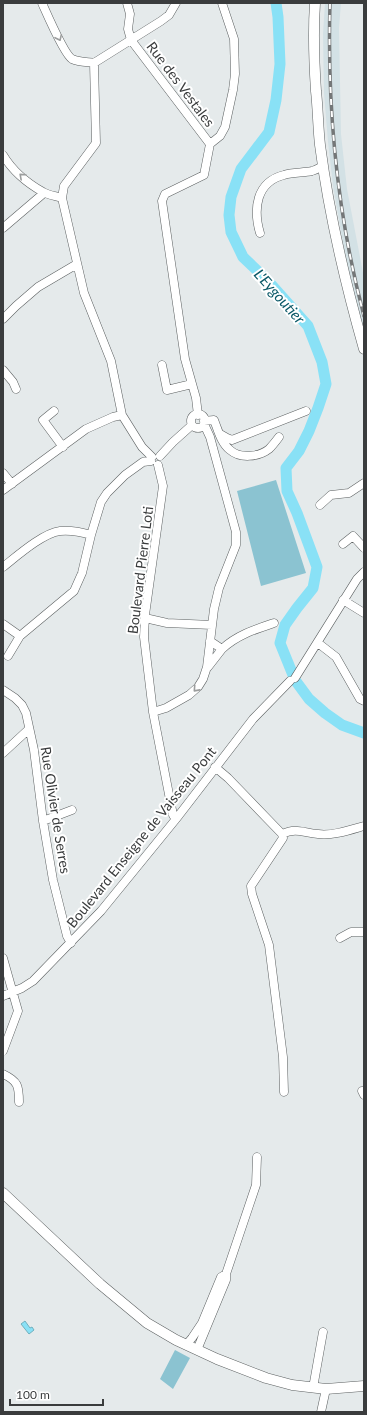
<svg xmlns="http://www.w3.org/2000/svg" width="367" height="1415" viewBox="0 0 367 1415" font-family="Lato,sans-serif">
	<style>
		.built { fill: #d3e1e5 }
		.green { fill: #8bc3d1 }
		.water { fill: #89e1f6; stroke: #71b0be }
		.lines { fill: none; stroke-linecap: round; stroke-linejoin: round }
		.river { stroke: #89e1f6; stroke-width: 11 }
		.minor-casing { stroke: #5c6061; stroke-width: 9 }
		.major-casing { stroke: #5c6061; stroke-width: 11 }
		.minor { stroke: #fff; stroke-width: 8 }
		.major { stroke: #fff; stroke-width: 10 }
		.rail-casing { stroke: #747778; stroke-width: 3.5 }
		.rail { stroke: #fff; stroke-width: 2; stroke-dasharray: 6; stroke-linecap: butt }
		.oneway { stroke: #9c9e9e }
		.labels { text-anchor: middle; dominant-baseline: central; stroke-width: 4; stroke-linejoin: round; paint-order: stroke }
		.street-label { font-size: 14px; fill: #3a3c3d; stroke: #fff }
		.water-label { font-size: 15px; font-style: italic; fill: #0a5867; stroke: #fff }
	</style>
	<rect width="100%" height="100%" fill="#e5eaeb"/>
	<path class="built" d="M 325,3 L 341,3 L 339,28 L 341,134 L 347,189 L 364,278 L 364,332 L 347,266 L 333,186 L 328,142 L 324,93 L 323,34 Z"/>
	<path class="green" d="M 276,480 L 306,573 L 261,586 L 237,491 Z
		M 175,1350 L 190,1358 L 173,1389 L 160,1379 Z"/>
	<path class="water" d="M 25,1321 L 30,1328 L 32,1327 L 34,1330 L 29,1334 L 21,1324 Z"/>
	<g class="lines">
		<path class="river" d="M 276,3 L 278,17 L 280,64 L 276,100 L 269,132 L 241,169 L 231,197 L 229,215 L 231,232 L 243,257 L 267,280 L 308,326 L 322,362 L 326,384 L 318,408 L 309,431 L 299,451 L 286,468 L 287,491 L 297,513 L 317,567 L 313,588 L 297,608 L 285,625 L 280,643 L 295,680 L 309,699 L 325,713 L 342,725 L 364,733"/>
		<g class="minor-casing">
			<path id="minor" d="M 42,3 C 47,14 64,54 72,59 C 79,62 87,62 94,63
				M 127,3 L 130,14 L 128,29 L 131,40 L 210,144
				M 94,63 L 96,143 L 64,186 L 62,198 L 84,293 L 111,361 L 122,415 L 142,447 L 152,457
				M 94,63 L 161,21 L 169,15 L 176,3
				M 3,155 C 12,170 27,183 43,192 C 48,195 56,196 62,198
				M 3,228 L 44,193
				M 260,233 C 253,209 256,182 284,175 C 293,172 303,173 312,171 C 316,170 319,168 323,166
				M 3,319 L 16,306 L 38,287 L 77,264
				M 162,365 L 167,390 L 192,384
				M 3,370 L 13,382 L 16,389
				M 54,411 L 43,420 L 63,447
				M191 421a7 7 0 1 1 14 0a7 7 0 1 1-14 0Z
				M 198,415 L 196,398 L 185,359 L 162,201 L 165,194 L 204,175 L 210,144 L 220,136 L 225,127 L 233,90 L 235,74 L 234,39 L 222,3
				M 204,421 L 214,420 C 218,430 221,443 230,450 C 240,459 259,457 269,449 C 272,446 276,441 279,437
				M 220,434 L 227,438 L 232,440 L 306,411
				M 160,456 L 173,442 L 192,425
				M 158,465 L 163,486 L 145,615 L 144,637 L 153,712 L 173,815 L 176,819
				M 3,473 L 12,484
				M 3,490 L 86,429 L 113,417 L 122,415
				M 320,505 L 331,495 L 349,493 L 364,483
				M 343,544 L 353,536 L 364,548
				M 3,567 C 17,556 43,533 60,531 C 70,530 81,532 91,535
				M 343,600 L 364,613
				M 145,618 L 167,623 L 212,625
				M 3,624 L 20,636 L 74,591 L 82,573 L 91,535 L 101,502 L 107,493 L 125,475 L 143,462 L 151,461
				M 210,641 L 222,649 C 237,635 256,629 274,623
				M 318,643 L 336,657 L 360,699 L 364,701
				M 8,656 L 20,636
				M 208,667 L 222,649
				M 295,678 L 357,579 L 364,572
				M 3,690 L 15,698 L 22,705 L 26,713 L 34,750 L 43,821 L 53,880 L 67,936 L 71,943
				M 153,712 L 166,708 L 189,695 L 198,687 L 203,679 L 207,667 L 214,609 L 219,588 L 236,545 L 236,532 L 210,437 L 204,424
				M 3,753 L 29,729
				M 215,767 L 228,778 L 282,834
				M 43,821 L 72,810
				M 282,834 L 283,838 L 251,886 L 252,894 L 269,945 L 283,1057 L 284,1092
				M 282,834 C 297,827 303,833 318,834 C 332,836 350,830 364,826
				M 340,938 L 351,932 L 364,932
				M 3,958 L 18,1011 L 3,1051
				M 3,996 L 22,988 L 33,981 L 101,911 L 176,819 L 253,719 L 290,681
				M 3,1074 C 18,1081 19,1086 19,1102
				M 364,1091 L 362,1091 L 364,1095
				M 186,1345 L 192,1338 L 202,1323 L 221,1277 L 226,1274
				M 197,1350 L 226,1280 L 226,1274 L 256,1185 L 257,1157
				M 313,1388 L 323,1332
				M 321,1412 L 326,1389"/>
		</g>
		<g class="major-casing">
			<path id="major" d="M 315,3 C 313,32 314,61 316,91 C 318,109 318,127 320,145 C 329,215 345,282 364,349
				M 3,1193 L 100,1284 L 147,1323 L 176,1340 L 217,1359 L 266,1378 L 292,1385 L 326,1389 L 364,1386"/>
		</g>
		<use href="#minor" class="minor"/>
		<use href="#major" class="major"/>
		<g class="rail-casing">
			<path id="rail" d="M 330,3 C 327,109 337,214 364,316"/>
		</g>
		<use href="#rail" class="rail"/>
	</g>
	<defs><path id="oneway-chevron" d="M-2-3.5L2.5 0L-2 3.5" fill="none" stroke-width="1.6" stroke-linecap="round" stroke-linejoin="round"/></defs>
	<g class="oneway">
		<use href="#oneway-chevron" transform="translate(59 38) rotate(65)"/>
		<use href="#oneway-chevron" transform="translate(22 176) rotate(-138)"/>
		<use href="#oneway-chevron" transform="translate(196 689) rotate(132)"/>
	</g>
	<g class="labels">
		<g class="street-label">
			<text transform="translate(181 84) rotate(53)">Rue des Vestales</text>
			<text transform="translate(140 570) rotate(-83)">Boulevard Pierre Loti</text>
			<text transform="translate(56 810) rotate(81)">Rue Olivier de Serres</text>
			<text transform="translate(141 837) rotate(-51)">Boulevard Enseigne de Vaisseau Pont</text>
		</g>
		<g class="water-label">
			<text transform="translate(280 296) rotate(48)">L'Eygoutier</text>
		</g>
	</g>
	<rect width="367" height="1415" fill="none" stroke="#3a3c3d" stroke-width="8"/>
	<path d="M10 1399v6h93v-6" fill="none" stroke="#3a3c3d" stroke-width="2"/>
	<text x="16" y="1399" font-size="12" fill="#3a3c3d" stroke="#ffffff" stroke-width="3" paint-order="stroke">100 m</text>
</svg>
